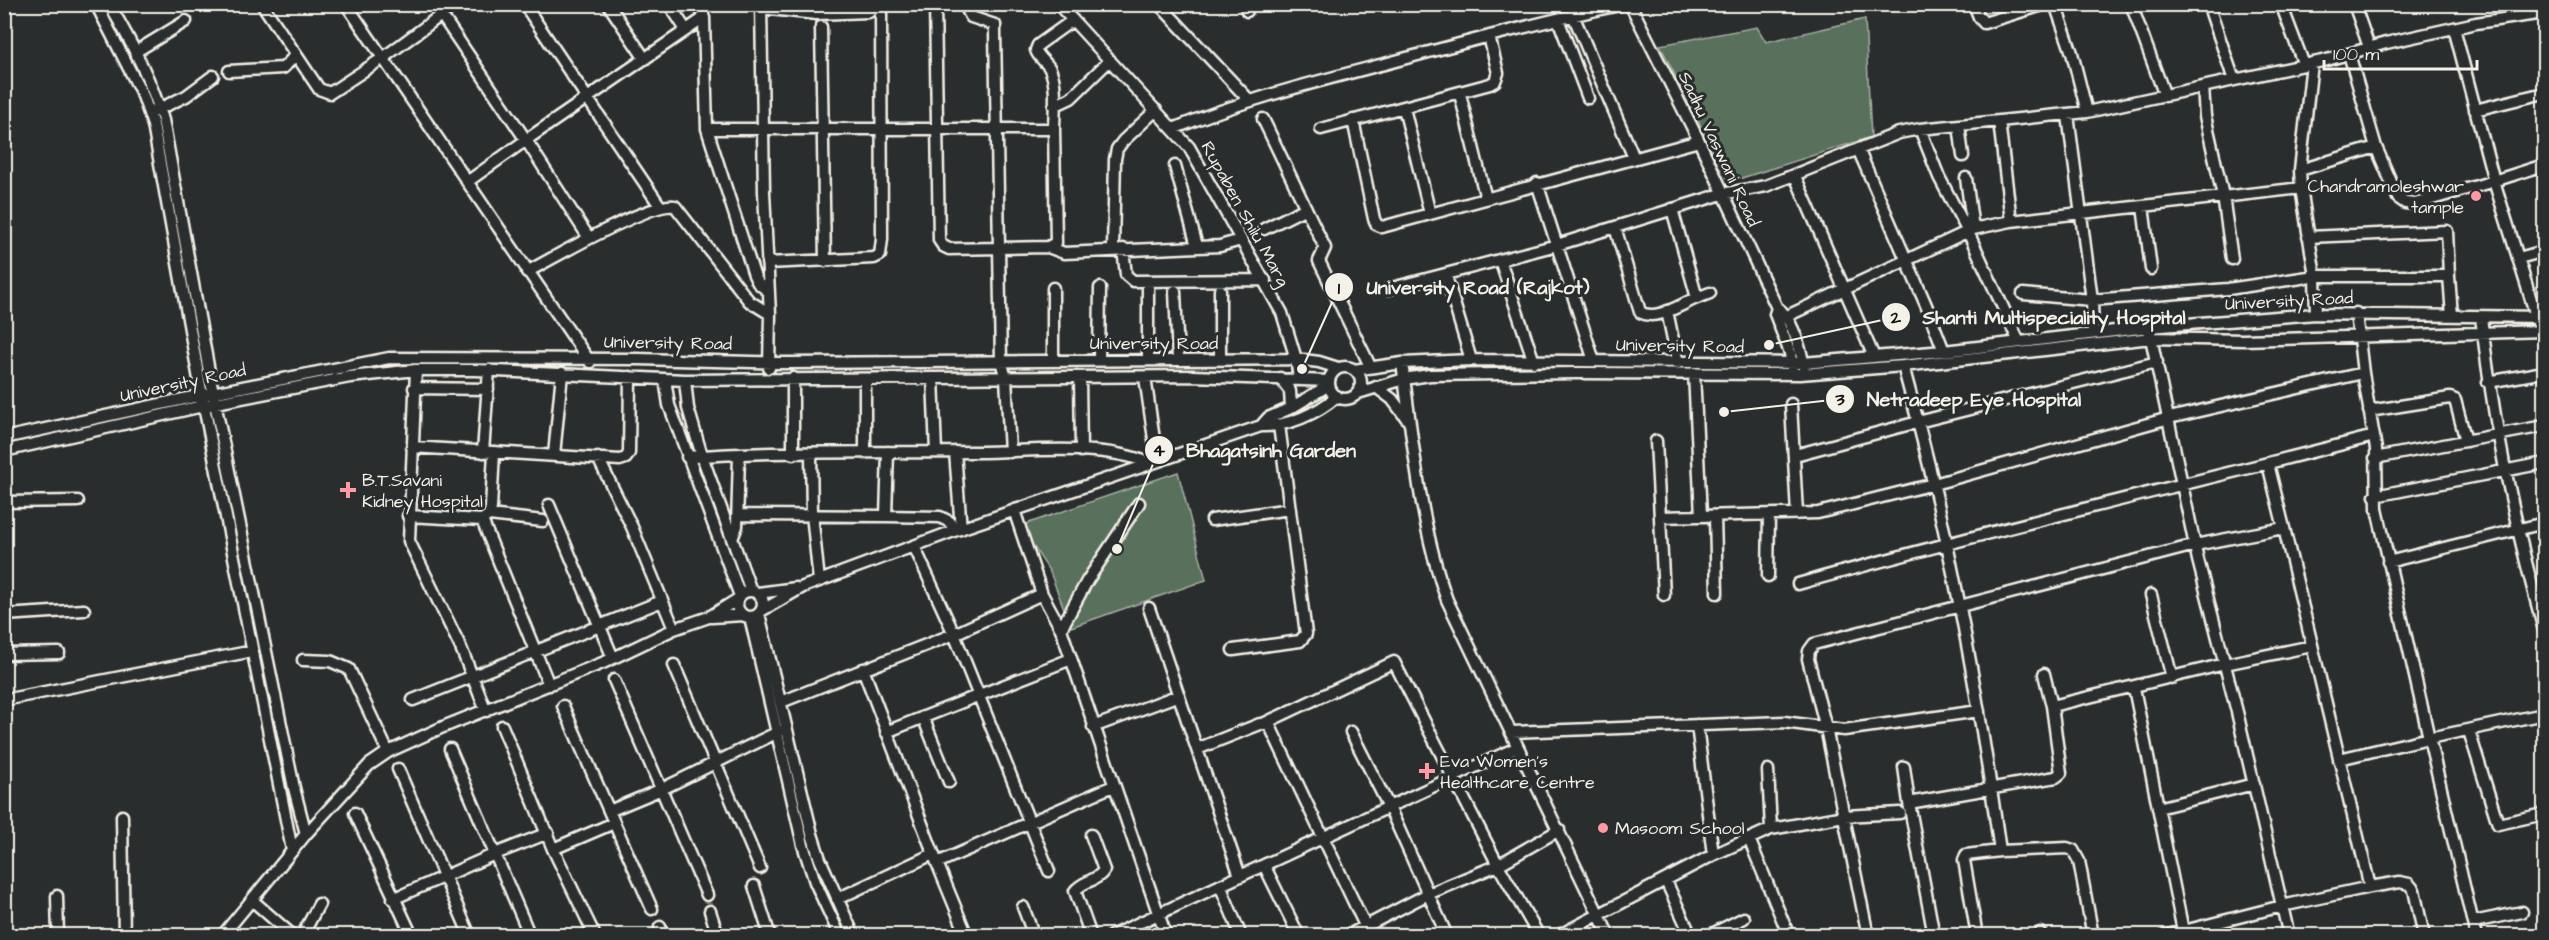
<svg xmlns="http://www.w3.org/2000/svg" width="2549" height="940" viewBox="0 0 2549 940" font-family="'Architects Daughter',sans-serif">
	<style>
		.green { fill: #58705c; stroke: #a6b0a2; stroke-width: 1.5 }
		.lines { fill: none; stroke-linecap: round; stroke-linejoin: round }
		.minor-casing { stroke: #f4f1e8; stroke-width: 15 }
		.minor { stroke: #2a2d2e; stroke-width: 10 }
		.poi-dot { fill: #ff9aa2; stroke: #2a2d2e; stroke-width: 2 }
		.labels { text-anchor: middle; dominant-baseline: central; stroke-width: 6; stroke-linejoin: round; paint-order: stroke }
		.street-label { font-size: 18px; fill: #f4f1e8; stroke: #2a2d2e }
		.poi-label { font-size: 18px; fill: #f4f1e8; stroke: #2a2d2e; text-anchor: start }
		.leader { fill: none; stroke: #f4f1e8; stroke-width: 2 }
		.callout-dot { fill: #f4f1e8; stroke: #2a2d2e; stroke-width: 2 }
		.mark-label { font-size: 18px; text-anchor: middle; font-weight: bold; fill: #111 }
		.callout-label { font-size: 20px; text-anchor: middle; font-weight: bold; fill: #f4f1e8; stroke: #2a2d2e; stroke-width: 6; stroke-linejoin: round; paint-order: stroke }
	</style>
	<rect width="100%" height="100%" fill="#2a2d2e"/>
	<filter id="ink" filterUnits="userSpaceOnUse"><feTurbulence type="fractalNoise" baseFrequency=".0167" numOctaves="2"/><feDisplacementMap in="SourceGraphic" scale="12" xChannelSelector="R" yChannelSelector="G"/><feConvolveMatrix kernelMatrix="1 2 1 2 8 2 1 2 1" color-interpolation-filters="sRGB"/></filter>
	<g filter="url(#ink)">
		<path class="green" d="M 1865,19 L 1871,137 L 1729,182 L 1660,45 L 1757,27 L 1766,42 Z
			M 1178,472 L 1206,580 L 1071,627 L 1050,572 L 1020,526 Z"/>
		<g class="lines">
			<g class="minor-casing">
				<path id="minor" d="M 96,4 L 143,96 L 153,125 L 202,396 L 292,850
					M 109,4 C 131,41 151,79 163,120 L 213,393 L 294,788 L 306,834
					M 262,4 L 319,89 L 330,93 L 383,58 L 346,4
					M 434,4 L 526,140 L 467,182
					M 456,4 L 383,58 L 590,362
					M 524,4 L 660,206
					M 608,4 L 645,59
					M 669,4 L 686,30
					M 700,4 L 704,18 L 707,129 L 754,275 L 758,283 L 768,291
					M 761,4 L 764,192 L 770,314
					M 935,4 L 939,240 L 943,246 L 949,249 L 999,248 L 995,31 L 995,25 L 971,17 L 964,4
					M 1058,4 L 1189,147 L 1282,313 L 1296,359 L 1299,378
					M 1159,4 L 1250,101
					M 1246,4 L 1247,11
					M 1630,4 L 1699,141 L 1777,308 C 1791,315 1802,352 1804,368
					M 1974,4 L 1979,17 L 1984,23 L 2046,4
					M 2055,4 L 2072,53 L 2087,112
					M 2131,4 L 2165,96
					M 2208,4 L 2234,80
					M 2281,4 L 2304,65
					M 2354,4 L 2369,47
					M 761,8 L 816,14 L 869,12 L 877,4
					M 1573,15 L 1634,158
					M 1558,19 L 1588,98
					M 821,27 L 825,261
					M 135,52 L 186,21
					M 229,71 L 283,68 L 296,55
					M 2203,87 L 2205,116 L 2223,196 L 2232,259
					M 1460,94 L 1486,199
					M 1054,106 L 1071,98 L 1110,60
					M 1404,108 L 1430,214
					M 2475,110 L 2544,93
					M 155,111 L 186,96 L 213,76
					M 2068,115 L 2092,300 L 2093,332
					M 1263,119 L 1325,248 L 1319,261 L 1370,366
					M 1353,120 L 1374,219 L 1377,225 L 1382,227 L 1699,141
					M 1999,121 L 2011,221
					M 1959,125 L 1963,156
					M 707,129 L 1054,129 L 1056,243 L 1048,247 L 999,248 L 1001,361 L 1006,378 L 1010,452
					M 1054,129 C 1054,112 1058,86 1050,69 C 1047,62 1038,58 1036,50 L 1038,45 L 1073,20
					M 1173,129 C 1243,100 1315,82 1388,63 C 1466,42 1544,21 1624,4
					M 1321,129 L 1490,84 L 1495,81 L 1498,73 L 1489,36
					M 1920,129 L 1939,177 L 1968,232 L 2019,342
					M 2376,147 L 2398,198 L 2405,203 L 2415,204 L 2494,181 L 2454,28
					M 1858,149 L 1926,305 L 1944,351
					M 1175,166 L 1197,246
					M 2300,170 L 2376,147 L 2349,54
					M 1795,176 L 1874,357
					M 1966,178 L 1973,229
					M 1537,183 L 1594,361
					M 2301,188 L 2300,170 L 2312,63
					M 2143,206 L 2151,269
					M 1672,209 L 1697,298 L 1710,293
					M 1615,227 L 1640,312 C 1656,322 1681,304 1697,298
					M 1264,229 L 1306,208
					M 2308,237 L 2447,231 L 2449,276
					M 589,238 L 526,140 L 704,18
					M 1048,247 L 1064,253 L 1220,246 L 1241,240
					M 1113,249 L 1115,159 L 1117,149 L 1123,141 L 1156,110
					M 1123,249 L 1126,275 L 1133,281 L 1265,280
					M 2519,258 L 2544,251
					M 1500,260 L 1534,362
					M 767,263 L 874,258 L 880,255 L 882,239 L 881,11
					M 527,272 C 553,258 651,201 675,206 L 749,301 L 770,314 L 769,368
					M 1446,276 L 1471,360
					M 1053,288 L 1053,361
					M 1148,288 L 1148,359
					M 1388,289 L 1557,245 L 1722,194 L 1766,186 L 1899,133 L 1920,129 L 2087,112 L 2327,60 L 2386,43 L 2476,23 L 2544,13
					M 1220,290 L 1220,359
					M 1175,291 L 1178,359
					M 2023,294 L 2092,300 L 2228,289 L 2315,276 L 2449,276 L 2452,316
					M 1777,308 L 1775,314 L 1790,353 L 1792,368
					M 1667,311 L 1678,363
					M 2356,313 L 2363,373 L 2376,449 L 2377,509 L 2429,738 L 2544,714
					M 1785,317 L 1973,229 L 2011,221 L 2301,188 L 2315,276 L 2316,314
					M 2481,317 C 2493,423 2515,527 2544,630
					M 2538,322 L 2494,181 L 2544,165
					M 2150,333 L 2198,560 L 2237,712 L 2289,936
					M 1099,360 L 1100,288
					M 1402,363 C 1413,442 1420,525 1447,600 L 1609,936
					M1329 383a16 16 0 1 1 32 0a16 16 0 1 1-32 0Z
					M 416,370 L 409,541 L 461,648 L 486,711
					M 1354,370 L 1402,363 L 1471,360 L 1803,363 L 1944,351 L 2149,327 L 2316,314 L 2544,317
					M 1694,373 L 1701,516
					M 1145,377 L 1157,460
					M 793,378 L 793,454
					M 933,378 L 936,452
					M 1080,378 L 1081,451
					M 1280,378 L 1290,391 L 1291,408
					M 665,379 L 669,405 L 740,596
					M 685,380 L 688,408 L 702,456 L 751,591
					M 2488,382 L 2544,372
					M 1376,387 L 1392,399 L 1410,423
					M 414,388 L 488,389
					M 1358,393 L 1404,379 L 1430,375 L 1577,373 L 1800,374 L 1903,366 L 2151,338 L 2243,340 L 2544,331
					M 1791,404 L 1797,514
					M 2369,411 L 2450,398 L 2455,400 L 2466,441
					M 1261,426 L 1268,418 L 1291,408 L 1329,385
					M 4,438 L 207,394 L 389,358 L 638,359 L 789,363 L 1296,359 L 1319,362 L 1338,368
					M 1656,441 L 1664,595
					M 412,447 L 620,460 L 626,458 L 629,453 L 630,377
					M 4,451 L 216,403 L 350,377 L 416,370 L 476,370 L 685,380 L 1192,376 L 1329,381
					M 483,452 L 489,370
					M 955,452 L 961,529
					M 865,453 L 865,379
					M 811,454 L 812,514 L 819,581
					M 554,455 L 562,373
					M 1795,455 L 1918,422 L 1903,366
					M 687,457 C 781,450 878,453 972,452 C 1025,452 1100,442 1149,463
					M 598,458 L 632,527 L 674,629
					M 2375,458 L 2544,426
					M 2375,496 L 2544,463
					M 4,502 L 78,501
					M 549,505 L 613,658
					M 1014,510 L 1042,594
					M 489,515 L 543,521
					M 737,515 L 886,516 L 888,452
					M 408,516 L 482,520 L 549,685
					M 886,516 L 940,517 L 950,522 L 954,531
					M 1715,516 L 1717,593
					M 1660,517 L 1818,513 L 1934,484 L 2169,418 L 2363,373
					M 482,520 L 489,515 L 491,508 L 494,452
					M 1212,520 L 1290,509
					M 732,539 L 737,526 L 739,455
					M 914,546 L 954,634 L 1049,871
					M 2388,562 L 2544,523
					M 1768,576 L 1769,515
					M 1798,584 C 1989,530 2182,486 2374,436
					M737 604a13 13 0 1 1 26 0a13 13 0 1 1-26 0Z
					M 758,593 L 796,588
					M 2151,595 L 2172,678
					M 1149,608 L 1240,876
					M 761,611 L 803,587 L 954,531 L 1261,426 C 1287,427 1317,414 1337,396
					M 759,614 L 812,834 L 820,859 L 854,936
					M 4,615 L 84,610
					M 712,617 L 743,615
					M 750,617 L 803,845 L 815,882 L 840,936
					M 1061,629 L 1087,581 L 1139,503
					M 1233,650 L 1300,641 L 1306,634 L 1279,425
					M 4,654 L 59,653
					M 303,660 L 330,661 L 349,669 L 388,752
					M 674,665 L 760,868
					M 863,669 L 937,863 L 967,936
					M 614,680 L 707,895
					M 2134,688 L 2184,936
					M 4,700 L 253,651
					M 413,700 L 662,601
					M 781,702 L 954,634 L 1042,594 L 1061,629 L 1166,936
					M 563,706 L 652,909
					M 2052,706 L 2225,664 L 2312,646
					M 923,717 L 949,782
					M 1265,723 L 1394,662 L 1498,865 L 1539,936
					M 1697,725 L 1713,855
					M 502,726 L 553,849 L 595,936
					M 1093,727 L 1179,695
					M 2469,731 L 2498,824 L 2544,814
					M 886,732 L 1071,659
					M 1351,732 L 1389,807 L 1447,936
					M 1512,732 L 1784,722 L 1844,730 L 1979,711
					M 450,749 L 530,936
					M 1197,749 L 1260,724 L 1269,724 L 1370,936
					M 2339,759 L 2429,738 L 2476,936
					M 1904,767 L 1909,803 L 1934,936
					M 398,769 L 470,936
					M 1768,770 L 1771,829
					M 1909,803 L 2056,777 L 2061,773 L 2052,706 L 2044,674
					M 2158,808 L 2254,784
					M 609,811 L 662,789 L 780,731
					M 355,813 L 412,936
					M 122,816 L 124,936
					M 1091,835 L 1104,870 C 1098,881 1082,881 1075,891 L 1091,936
					M 1749,839 L 1789,936
					M 553,849 L 614,823
					M 2000,851 L 2067,848 L 2073,850 L 2079,861 L 2093,936
					M 937,863 L 1113,786
					M 1264,865 L 1299,936
					M 1666,881 L 1691,936
					M 1220,885 L 1241,936
					M 754,886 L 770,936
					M 2370,887 L 2400,882 L 2409,884 L 2414,890 L 2424,936
					M 57,896 L 58,936
					M 393,899 L 495,854 L 548,833
					M 837,899 L 933,854
					M 252,900 L 293,936
					M 1023,907 L 1034,936
					M 710,911 L 718,936
					M 2473,922 L 2522,912
					M 660,927 L 662,936
					M 2040,933 L 2040,936
					M 222,936 L 306,834 L 369,765 L 388,752 L 443,727 L 605,662 L 674,629 L 709,617 L 738,599
					M 302,936 L 319,904
					M 1111,936 L 1518,747
					M 1347,936 L 1428,894 L 1498,865 L 1559,830
					M 1558,936 L 1713,855 L 1771,829 L 1844,816 L 1900,813
					M 1708,936 L 1744,918
					M 1868,936 L 1826,728 L 1808,659 L 1809,651 L 1814,644 L 2195,545 L 2284,528 L 2268,464
					M 1977,936 L 1964,860 L 1966,855 L 2000,851 C 1980,706 1955,563 1918,422 L 2157,362
					M 2164,936 L 2282,906 L 2370,887 L 2284,528"/>
			</g>
			<use href="#minor" class="minor"/>
		</g>
	</g>
	<g class="poi-dot">
		<circle cx="2476" cy="196" r="6"/>
		<path d="M345 481h6v6h6v6h-6v6h-6v-6h-6v-6h6z"/>
		<path d="M1424 762h6v6h6v6h-6v6h-6v-6h-6v-6h6z"/>
		<circle cx="1603" cy="828" r="6"/>
	</g>
	<g class="labels">
		<g class="street-label">
			<text transform="translate(1719 149) rotate(65)">Sadhu Vaswani Road</text>
			<text transform="translate(1245 214) rotate(61)">Rupaben Shilu Marg</text>
			<text transform="translate(2289 301) rotate(-3)">University Road</text>
			<text transform="translate(668 343) rotate(1)">University Road</text>
			<text x="1154" y="343">University Road</text>
			<text transform="translate(1680 346) rotate(1)">University Road</text>
			<text transform="translate(183 383) rotate(-12)">University Road</text>
		</g>
		<g class="poi-label">
			<text x="2464" y="186" text-anchor="end">Chandramoleshwar<tspan x="2464" dy="21">tample</tspan></text>
			<text x="362" y="480">B.T.Savani<tspan x="362" dy="21">Kidney Hospital</tspan></text>
			<text x="1440" y="761">Eva Women's<tspan x="1440" dy="21">Healthcare Centre</tspan></text>
			<text x="1615" y="828">Masoom School</text>
		</g>
	</g>
	<path class="leader" d="M1302 369L1339 287M1769 345L1896 317M1724 412L1840 399M1117 549L1159 450"/>
	<g class="callout-dot">
		<circle cx="1302" cy="369" r="6"/>
		<circle cx="1769" cy="345" r="6"/>
		<circle cx="1724" cy="412" r="6"/>
		<circle cx="1117" cy="549" r="6"/>
		<circle cx="1339" cy="287" r="15"/>
		<circle cx="1896" cy="317" r="15"/>
		<circle cx="1840" cy="399" r="15"/>
		<circle cx="1159" cy="450" r="15"/>
	</g>
	<g class="mark-label">
		<text x="1339" y="294">1</text>
		<text x="1896" y="323">2</text>
		<text x="1840" y="405">3</text>
		<text x="1159" y="456">4</text>
	</g>
	<g class="callout-label">
		<text x="1478" y="294">University Road (Rajkot)</text>
		<text x="2054" y="324">Shanti Multispeciality Hospital</text>
		<text x="1974" y="406">Netradeep Eye Hospital</text>
		<text x="1271" y="457">Bhagatsinh Garden</text>
	</g>
	<rect width="2549" height="940" fill="none" stroke="#2a2d2e" stroke-width="24"/>
	<rect x="12" y="12" width="2525" height="916" fill="none" stroke="#f4f1e8" stroke-width="2" filter="url(#ink)"/>
	<path d="M2324 60v9h153v-9" fill="none" stroke="#f4f1e8" stroke-width="3"/>
	<text x="2333" y="60" font-size="18" fill="#f4f1e8" stroke="#2a2d2e" stroke-width="4.5" paint-order="stroke">100 m</text>
</svg>
